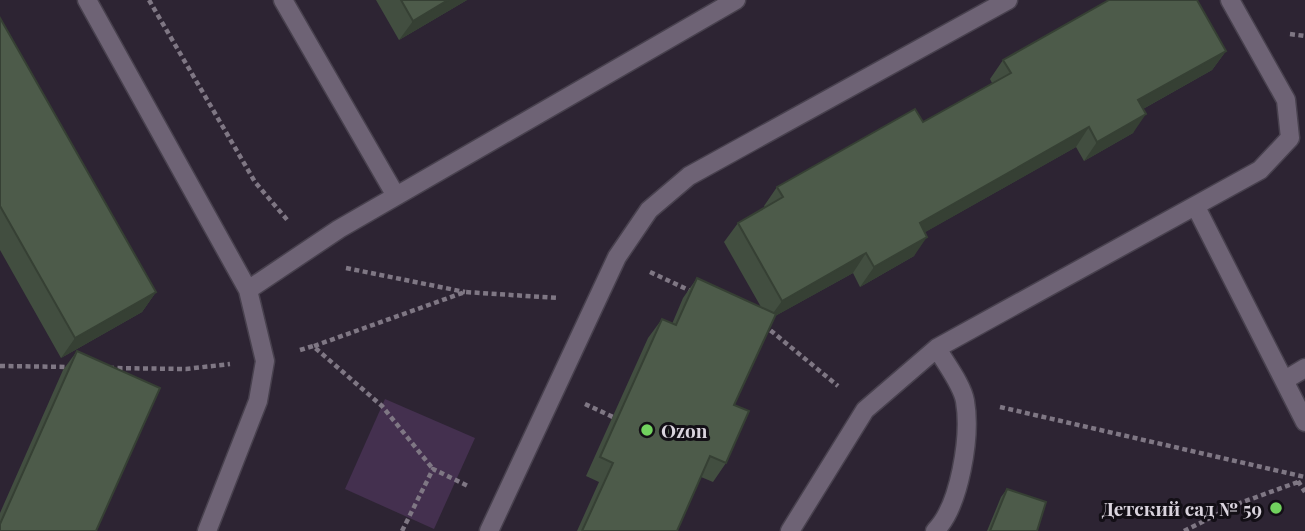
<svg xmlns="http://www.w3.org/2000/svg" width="1305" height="531" viewBox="0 0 1305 531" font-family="'Playfair Display',serif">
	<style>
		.green { fill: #44304f }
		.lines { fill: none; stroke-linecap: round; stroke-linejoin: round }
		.minor-casing { stroke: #48414e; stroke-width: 21 }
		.path { stroke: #7f7784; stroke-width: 4.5; stroke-dasharray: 5 3.5; stroke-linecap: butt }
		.minor { stroke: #6e6375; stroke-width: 18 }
		.wall { fill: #424e40 }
		.shaded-wall { fill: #364034 }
		.building { fill: #4d5b4a; stroke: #364034; stroke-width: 2 }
		.poi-dot { fill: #71d25e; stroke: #130f16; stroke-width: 2.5 }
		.labels { text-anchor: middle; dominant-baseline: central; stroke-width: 6; stroke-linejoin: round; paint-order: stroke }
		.poi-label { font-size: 19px; font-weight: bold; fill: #dad4de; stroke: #130f16; text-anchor: start }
	</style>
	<rect width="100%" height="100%" fill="#2d2433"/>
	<path class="green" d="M 385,399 L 475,438 L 434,529 L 345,489 Z"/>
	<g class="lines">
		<g class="minor-casing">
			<path id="minor" d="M 87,0 L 248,290 L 265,361 L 258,401 L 207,531
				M 283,0 L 396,196
				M 1196,207 L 1305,422
				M 248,290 L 339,229 L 736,0
				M 1285,380 L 1305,368
				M 489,531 L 617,257 L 649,210 L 689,176 L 1008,0
				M 790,531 L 865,410 L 937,348 L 1260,170 L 1290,138 L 1286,100 L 1230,0
				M 935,531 C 960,506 971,436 965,401 C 962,384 945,363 937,348"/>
		</g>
		<path class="path" d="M 149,0 L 255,182 L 289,222
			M 1290,34 L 1305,36
			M 346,268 L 465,292
			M 650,272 L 693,292
			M 764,325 L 838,386
			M 314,346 L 465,292 L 558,298
			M 300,350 L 313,346 L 382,406 L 433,469
			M 0,366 L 69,367
			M 109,368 L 186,369 L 230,364
			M 585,404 L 613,417
			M 1000,407 L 1305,477
			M 1298,481 L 1305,492
			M 402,531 L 433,469 L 470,487
			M 1184,531 L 1240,503 L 1298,482"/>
		<use href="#minor" class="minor"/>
	</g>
	<path class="wall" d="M 376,0 L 467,0 L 399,40 Z
		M 0,18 L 156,292 L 142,312 L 61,358 L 0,250 Z
		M 1226,51 L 1212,70 L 1143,109 L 1133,133 L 1084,161 L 1076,147 L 925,232 L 914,256 L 860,287 L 853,273 L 775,316 L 734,405 L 726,463 L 713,482 L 701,477 L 677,531 L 577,531 L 599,482 L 586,476 L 648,338 L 662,319 L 672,324 L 683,298 L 697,278 L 761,307 L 724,242 L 738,223 L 765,208 L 764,206 L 777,187 L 923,122 L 992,83 L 990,79 L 1003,60 Z
		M 77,351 L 0,531 L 0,513 L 63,370 Z
		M 1007,489 L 1037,531 L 987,531 L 1001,497 Z"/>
	<path class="shaded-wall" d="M 448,0 L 467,0 L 399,40 L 413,21 Z
		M 1226,51 L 1212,70 L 1125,119 L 1138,100 Z
		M 1146,114 L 1133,133 L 1084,161 L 1097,142 Z
		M 1089,127 L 1076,147 L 906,243 L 920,223 Z
		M 927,237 L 914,256 L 860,287 L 874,267 Z
		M 866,253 L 853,273 L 768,320 L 782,301 Z
		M 156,292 L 142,312 L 61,358 L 75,338 Z"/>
	<path class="building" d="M 401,0 L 448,0 L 413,21 Z
		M 1109,0 L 1197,0 L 1226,51 L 1138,100 L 1146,114 L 1097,142 L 1089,127 L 920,223 L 927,237 L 874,267 L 866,253 L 782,301 L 738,223 L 783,197 L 777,187 L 915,109 L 923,122 L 1011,73 L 1003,60 Z
		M 0,18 L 156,292 L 75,338 L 0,206 Z
		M 697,278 L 776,314 L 734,405 L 749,411 L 726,463 L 710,456 L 677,531 L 582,531 L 613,463 L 600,457 L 662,319 L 676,325 Z
		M 77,351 L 160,388 L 96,531 L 0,531 L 0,524 Z
		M 1007,489 L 1046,502 L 1037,531 L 990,531 Z"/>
	<g class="poi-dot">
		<circle cx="647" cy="430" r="7"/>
		<circle cx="1276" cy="508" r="7"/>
	</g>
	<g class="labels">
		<g class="poi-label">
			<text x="661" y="430">Ozon</text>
			<text x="1262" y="508" text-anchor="end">Детский сад № 59</text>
		</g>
	</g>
</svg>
